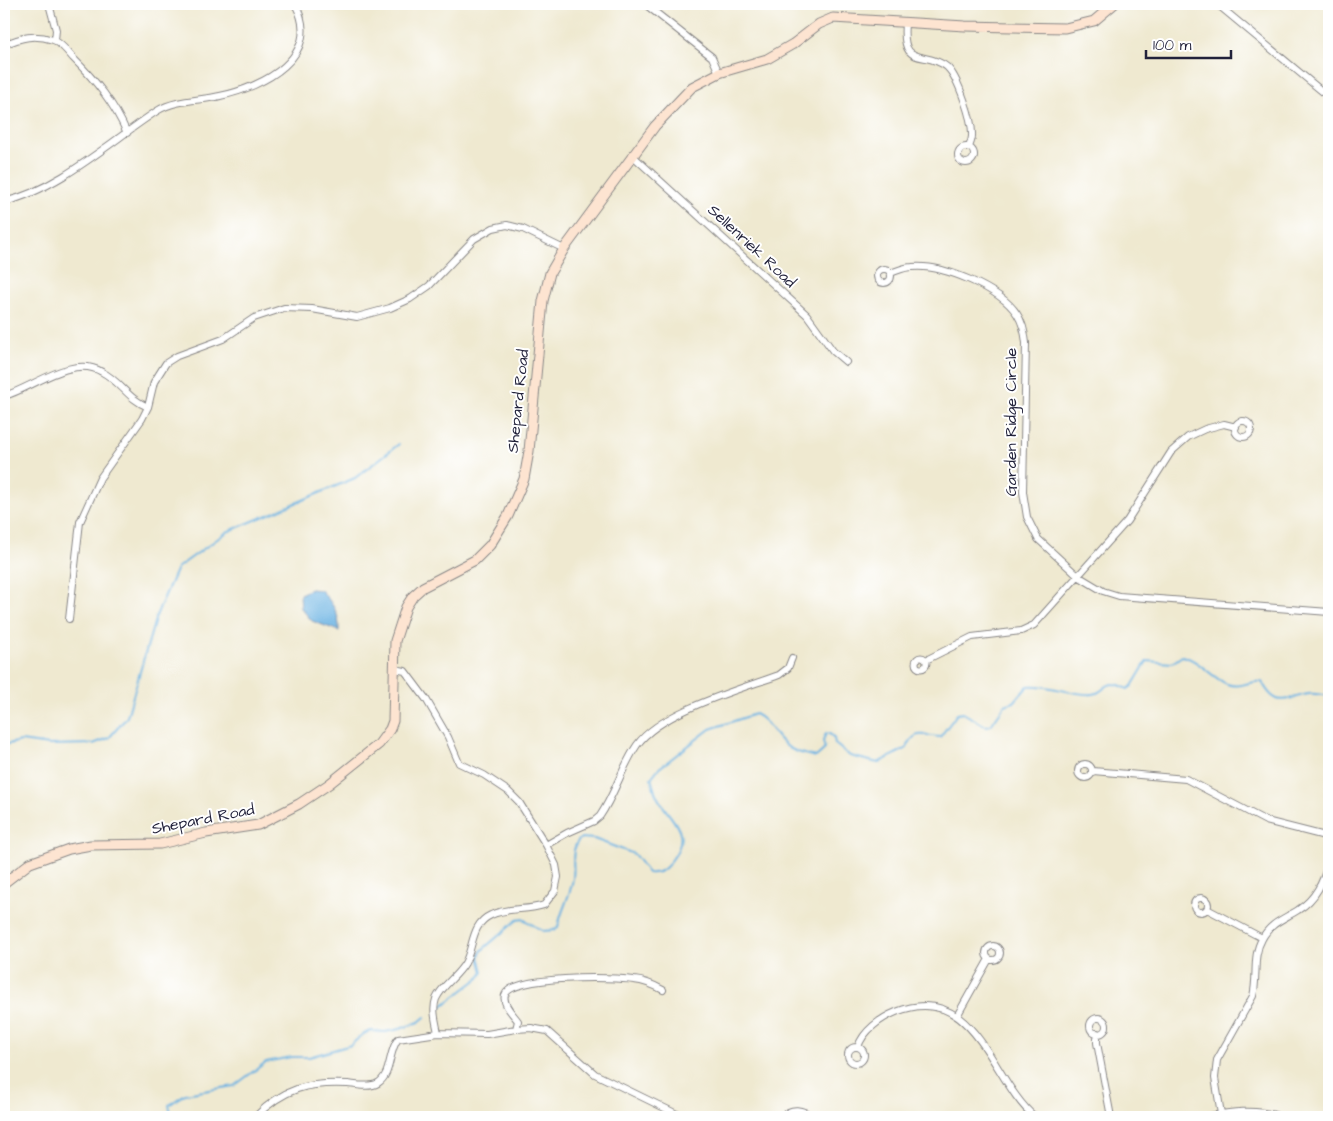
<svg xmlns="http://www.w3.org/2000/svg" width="1333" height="1121" viewBox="0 0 1333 1121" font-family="'Architects Daughter',sans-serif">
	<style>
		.water { fill: #6ab2e2; stroke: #466a8e }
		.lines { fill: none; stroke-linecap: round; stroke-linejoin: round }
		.stream { stroke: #6ab2e2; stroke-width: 2 }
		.street-casing { stroke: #888686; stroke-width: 8 }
		.secondary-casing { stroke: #888686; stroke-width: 11 }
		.street { stroke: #fff; stroke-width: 6 }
		.secondary { stroke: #fde4d1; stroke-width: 9 }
		.labels { text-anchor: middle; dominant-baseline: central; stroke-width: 4; stroke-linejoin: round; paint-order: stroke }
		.street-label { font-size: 16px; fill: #22223b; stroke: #fff }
	</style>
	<rect width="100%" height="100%" fill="#fff"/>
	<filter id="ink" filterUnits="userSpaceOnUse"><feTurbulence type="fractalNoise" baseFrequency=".02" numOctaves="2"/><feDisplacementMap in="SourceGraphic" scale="10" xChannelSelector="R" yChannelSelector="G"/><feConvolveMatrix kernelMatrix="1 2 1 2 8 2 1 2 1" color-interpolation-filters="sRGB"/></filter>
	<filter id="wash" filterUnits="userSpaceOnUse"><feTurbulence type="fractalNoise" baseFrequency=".0096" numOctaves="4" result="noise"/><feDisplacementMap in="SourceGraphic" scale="20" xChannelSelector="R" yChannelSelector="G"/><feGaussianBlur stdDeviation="1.12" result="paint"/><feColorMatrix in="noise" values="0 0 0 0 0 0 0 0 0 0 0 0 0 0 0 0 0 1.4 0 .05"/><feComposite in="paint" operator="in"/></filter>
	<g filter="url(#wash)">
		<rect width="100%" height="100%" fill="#efe9d0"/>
		<path class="water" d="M 311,589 L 321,590 C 332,603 340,613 339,631 L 312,621 L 301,608 L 300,594 Z"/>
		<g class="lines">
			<path class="stream" d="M 4,745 L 21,741 L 49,745 L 93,744 L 109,738 L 127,717 L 156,616 L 177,568 L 227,532 L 355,478 L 399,444
				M 438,1009 L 479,978 L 483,972 L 479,956 L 482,950 L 517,920 L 523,919 L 543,931 L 554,930 L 558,927 C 561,910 571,895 573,878 C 575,865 569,848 581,838 L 594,839 L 634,854 L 648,873 C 659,874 665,870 671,861 C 691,834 676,826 661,803 C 656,796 653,787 651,778 L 658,769 L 710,729 L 755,714 C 768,720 773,734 783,743 C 792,752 804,754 816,757 L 825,749 L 823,741 L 826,733 C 832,734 835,738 835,744 L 850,756 L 878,763 L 907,748 C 915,728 924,736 940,737 L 957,714 L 963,713 L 986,726 L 991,725 L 1005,705 L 1014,702 L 1028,686 C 1050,684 1073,696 1093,694 C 1102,693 1105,684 1113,684 C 1119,684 1123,687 1128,689 L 1132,686 L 1147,661 L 1172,663 L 1182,656 C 1198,659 1212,678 1227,684 C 1240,689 1249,680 1262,682 C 1277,710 1285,698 1309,694 C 1315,693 1323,695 1329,696
				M 172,1117 L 169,1105 L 185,1094 L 234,1086 L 266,1062 L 291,1057 L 309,1057 L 351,1045 L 363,1034 L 371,1031 L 385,1032 L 400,1029 L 419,1022 L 425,1017"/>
		</g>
	</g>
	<g filter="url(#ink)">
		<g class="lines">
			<g class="street-casing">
				<path id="street" d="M 49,4 L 56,30 L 55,40
					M 645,4 L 712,57 L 719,73
					M 1217,4 L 1329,97
					M 905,23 C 901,70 925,49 947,67 C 958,77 973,121 972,136 C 972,140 970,144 969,147
					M 4,45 C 21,37 35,34 53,40 C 60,42 68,52 73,58 C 96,81 114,103 127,133
					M958 155a8 8 0 1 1 16 0a8 8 0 1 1-16 0Z
					M 633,156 L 807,315 L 833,351 L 846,362
					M 4,202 C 59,189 111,141 157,111 C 176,99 200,101 220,96 C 263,87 324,56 295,4
					M877 276a7 7 0 1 1 14 0a7 7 0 1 1-14 0Z
					M 890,273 C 897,271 904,267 912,267 C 942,264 1000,288 1017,314 C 1023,323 1025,333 1026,343 L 1023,492 L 1027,517 L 1038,539 L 1078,576 L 1103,591 L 1119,596 L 1329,612
					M 4,396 C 33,388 72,354 102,372 C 120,381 129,400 148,407
					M1235 429a8 8 0 1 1 16 0a8 8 0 1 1-16 0Z
					M 69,619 L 80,522 L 100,478 L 142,419 L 148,407 L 154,382 L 166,363 L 177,356 L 223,339 L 254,318 L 284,308 L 312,309 L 357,317 L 390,308 L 410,299 L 429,286 L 474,239 L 493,228 L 507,225 L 523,229 L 564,249
					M915.5 663a5.5 5.5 0 1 1 11 0a5.5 5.5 0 1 1-11 0Z
					M 926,660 L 972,637 L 1021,631 L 1034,625 L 1127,521 L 1171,452 L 1188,437 L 1205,429 L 1224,424 L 1236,427
					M1078 771a7 7 0 1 1 14 0a7 7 0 1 1-14 0Z
					M 1093,771 L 1186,779 L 1266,821 L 1329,837
					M 546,845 L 567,833 L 594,821 L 600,816 C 615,794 622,767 637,745 C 661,711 741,689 779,675 L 788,668 L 792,658
					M1194 905a7 7 0 1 1 14 0a7 7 0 1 1-14 0Z
					M 1207,909 L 1262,938
					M986 953a7 7 0 1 1 14 0a7 7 0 1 1-14 0Z
					M 957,1016 L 989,959
					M1090 1026a8 8 0 1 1 16 0a8 8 0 1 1-16 0Z
					M 516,1029 L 531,1028 L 547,1031 L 595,1074 L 683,1117
					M 438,1033 L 487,1034 L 516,1029 L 518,1021 C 513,1014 502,1004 505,995 C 511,975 615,977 634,980 C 645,981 654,985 663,990
					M 1097,1033 L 1097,1043 L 1111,1117
					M 858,1047 C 863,1031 881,1018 896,1012 C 976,980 991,1081 1035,1117
					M848 1055a8 8 0 1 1 16 0a8 8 0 1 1-16 0Z
					M 1221,1114 L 1215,1078 L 1217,1060 L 1253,996 C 1258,977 1252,956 1262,939 C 1270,923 1284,919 1298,910 C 1316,899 1323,882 1329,862
					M 255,1117 C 284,1088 308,1082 348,1084 C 357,1085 370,1088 378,1083 C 392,1074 388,1052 398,1039 L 438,1033 C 436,1022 432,1010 436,999 C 442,985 457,977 465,963 C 474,946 471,924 491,915 C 507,907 527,911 544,905 L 555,891 L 558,877 L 556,865 L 546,845 L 519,802 L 508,791 L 484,775 L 459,763 L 448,737 L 426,699 L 405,671 L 395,669
					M 782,1117 C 791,1107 803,1109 812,1117
					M 1205,1117 C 1231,1112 1255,1108 1281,1117"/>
			</g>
			<g class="secondary-casing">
				<path id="secondary" d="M 4,883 L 30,863 L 69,849 L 91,845 L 160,844 L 206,833 L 258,825 L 299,804 L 329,784 L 379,744 L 390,729 L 393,721 L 395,641 L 406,607 L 413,596 L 423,587 L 475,560 L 490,545 L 508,516 L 524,479 L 529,451 L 543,301 L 550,273 L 564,249 L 655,126 L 692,87 L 719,73 L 767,59 L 793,44 L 819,24 L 833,18 L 965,26 L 1065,28 L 1094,21 L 1114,4"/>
			</g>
			<use href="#street" class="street"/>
			<use href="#secondary" class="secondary"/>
		</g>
	</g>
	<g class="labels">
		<g class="street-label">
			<text transform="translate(752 246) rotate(43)">Sellenriek Road</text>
			<text transform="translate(518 401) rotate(-84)">Shepard Road</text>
			<text transform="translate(1011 422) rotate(-90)">Garden Ridge Circle</text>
			<text transform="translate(203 819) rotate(-11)">Shepard Road</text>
		</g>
	</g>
	<rect width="1333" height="1121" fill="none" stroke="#fff" stroke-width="20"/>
	<path d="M1146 50v8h85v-8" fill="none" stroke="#22223b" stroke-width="2.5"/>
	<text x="1153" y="50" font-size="15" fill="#22223b" stroke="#ffffff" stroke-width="4" paint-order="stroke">100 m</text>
</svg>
